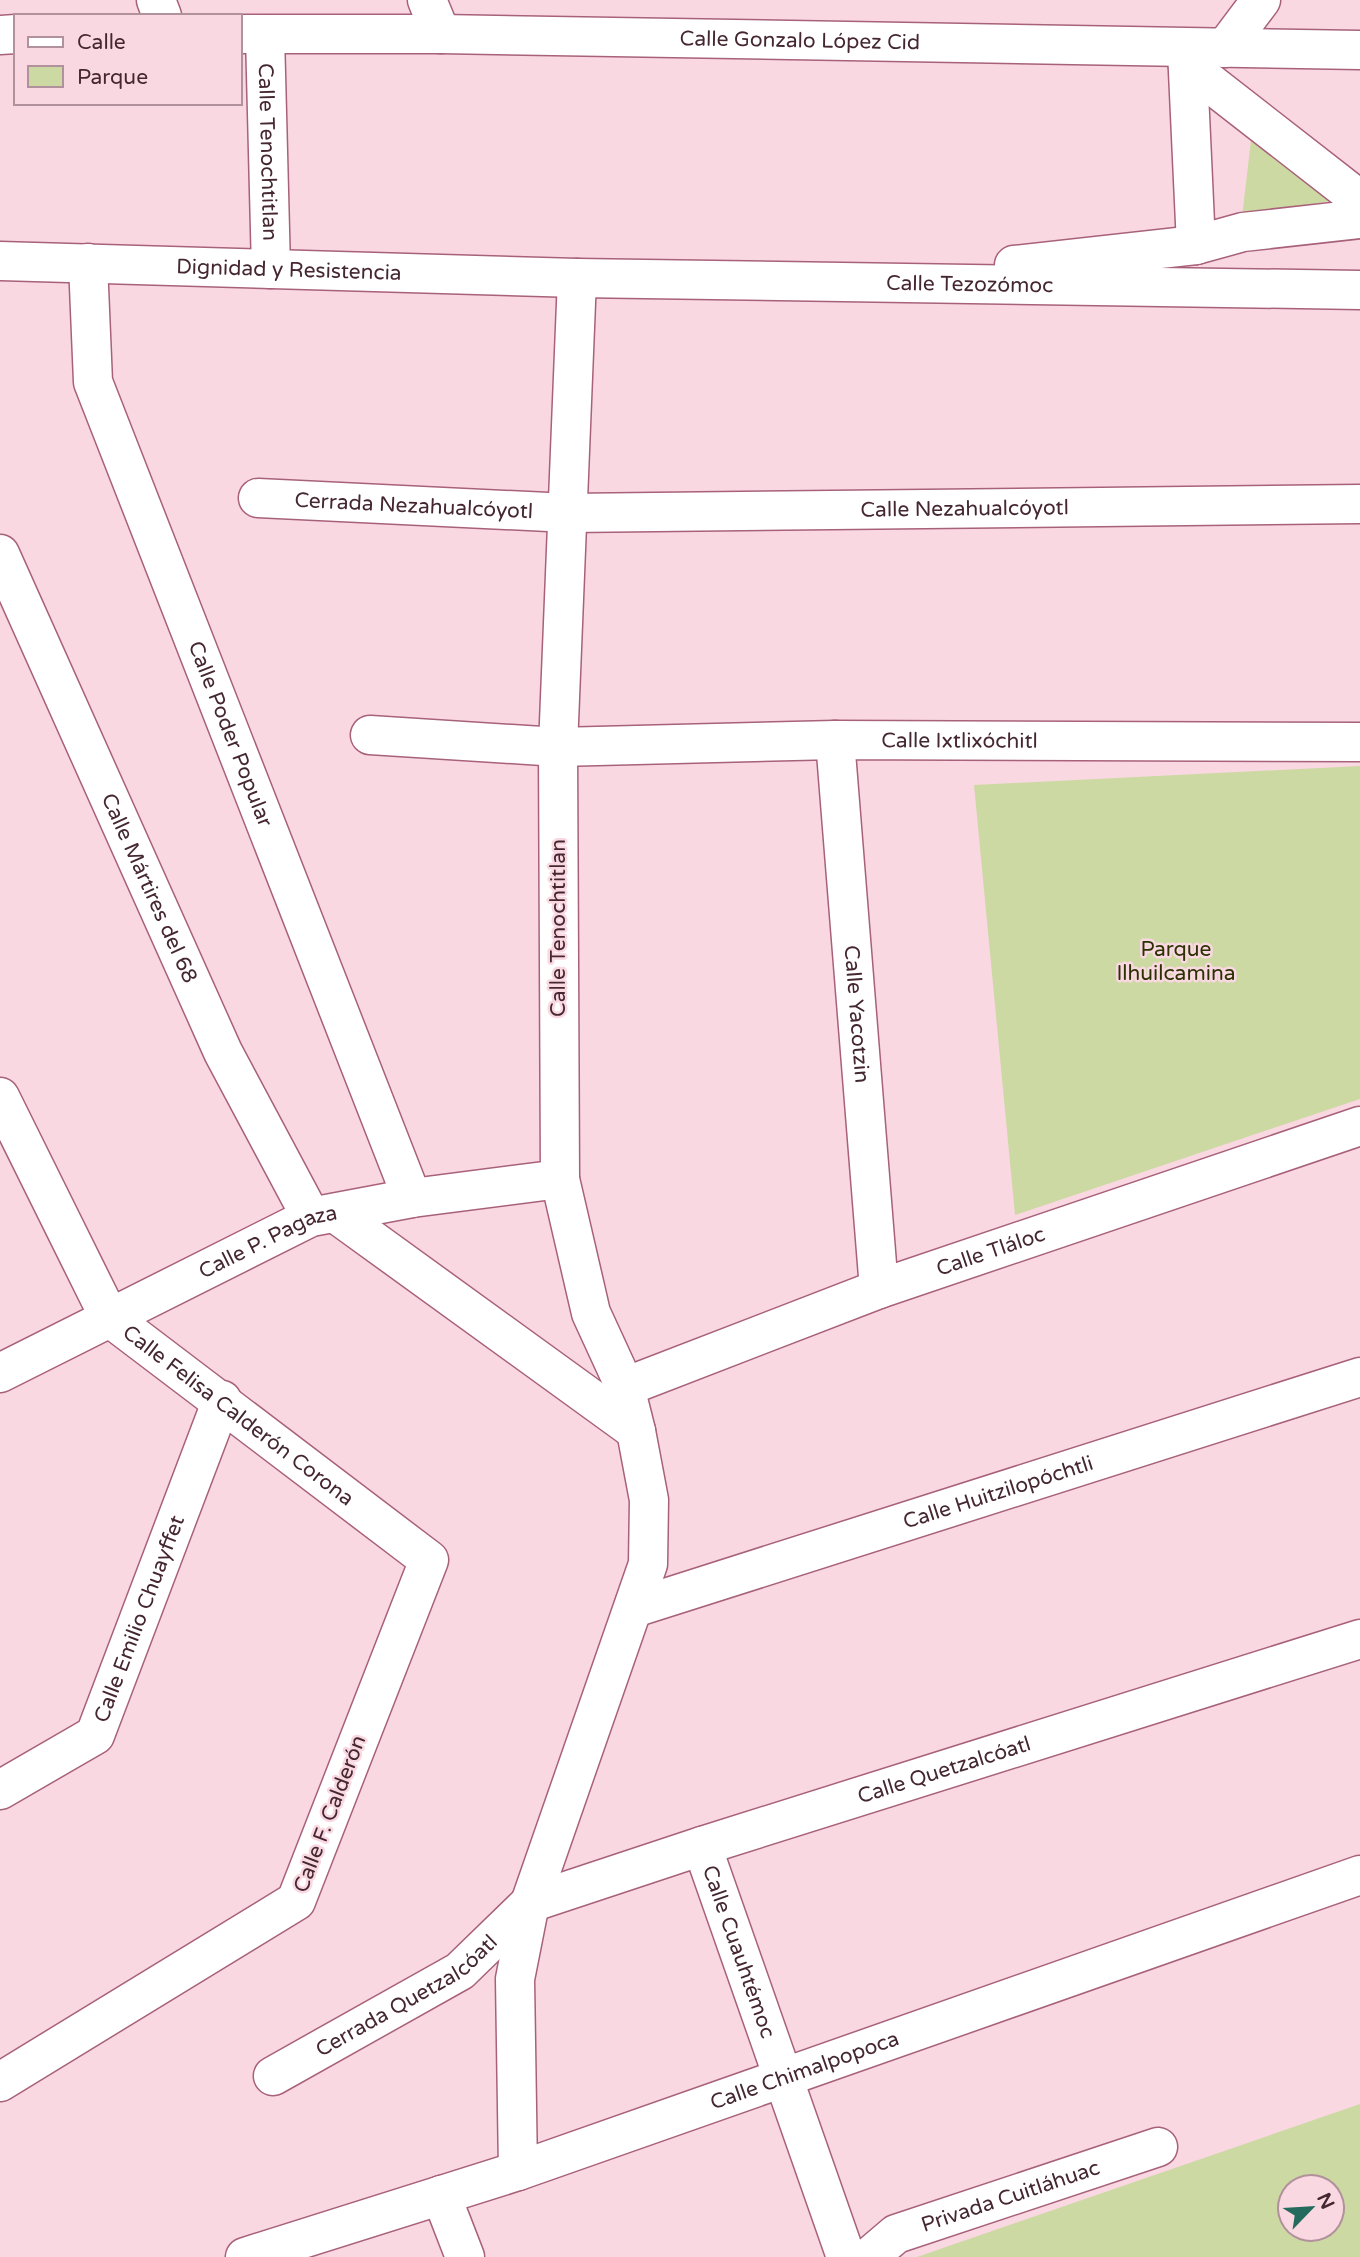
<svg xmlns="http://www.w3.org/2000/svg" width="1360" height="2257" viewBox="0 0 1360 2257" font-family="'Varela Round',sans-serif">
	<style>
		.green { fill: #cdd9a3; fill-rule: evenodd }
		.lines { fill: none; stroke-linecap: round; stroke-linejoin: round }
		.minor-casing { stroke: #a8617a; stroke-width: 41 }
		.minor { stroke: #fff; stroke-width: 38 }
		.labels { text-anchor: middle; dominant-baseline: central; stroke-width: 5; stroke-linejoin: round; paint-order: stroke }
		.street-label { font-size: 21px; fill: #452731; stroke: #f9d8e2 }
		.park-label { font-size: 21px; fill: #2b3202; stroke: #f9d8e2 }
	</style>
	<rect width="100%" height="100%" fill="#f9d8e2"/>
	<path class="green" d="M 1253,123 L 1342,199 L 1242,217 Z
		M 1360,766 L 1360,1099 L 1015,1215 L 974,785 Z
		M 1360,2104 L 1360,2257 L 917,2257 ZM 1332,2187 L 1332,2229 L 1290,2229 L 1290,2187 Z"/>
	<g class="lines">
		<g class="minor-casing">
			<g id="minor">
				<path d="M 156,0 L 162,16"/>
				<path d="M 427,0 L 441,34"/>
				<path id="s1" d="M 240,34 L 441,34 L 1360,50"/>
				<path d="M 0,35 L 16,34"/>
				<path id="s2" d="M 265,35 L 271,269"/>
				<path d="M 1225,48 L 1261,0"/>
				<path d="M 1187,50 L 1196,245"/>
				<path d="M 1188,66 L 1360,200"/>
				<path id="s3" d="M 0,261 L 577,278 L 1360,290"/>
				<path id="s4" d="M 88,263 L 93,382 L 412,1198"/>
				<path d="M 1014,265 L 1196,245 L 1243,232 L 1360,219"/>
				<path id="s5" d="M 258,498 L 569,513 L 1360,504"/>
				<path id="s6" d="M 0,554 L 223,1052 L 311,1217"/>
				<path id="s7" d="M 370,735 L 558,747 L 835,740 L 1360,742"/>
				<path id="s8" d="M 835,740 L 879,1289"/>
				<path id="s9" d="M 0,1097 L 109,1317 L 429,1560 L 296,1901 L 0,2082"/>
				<path d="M 335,1213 L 636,1431"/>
				<path id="s10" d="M 0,1373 L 311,1217 L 412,1198 L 560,1179"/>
				<path id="s11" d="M 625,1387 L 879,1289 L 1360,1126"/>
				<path id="s12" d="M 634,1608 L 1360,1377"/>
				<path id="s13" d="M 0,1790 L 95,1735 L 222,1400"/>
				<path id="s14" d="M 702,1846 L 846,2257"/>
				<path id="s15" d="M 273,2076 L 460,1971 L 530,1903 L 702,1846 L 1360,1639"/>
				<path d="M 518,2171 L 515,1979 L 530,1903 L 648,1564 L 649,1500 L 636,1431 L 625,1387 L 591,1313 L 560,1179 L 558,747 L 577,278"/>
				<path d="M 441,2195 L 465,2257"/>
				<path id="s16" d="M 245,2257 L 518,2171 L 1360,1875"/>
				<path id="s17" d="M 869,2257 L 896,2234 L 1158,2147"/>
			</g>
		</g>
		<use href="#minor" class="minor"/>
	</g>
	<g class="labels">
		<g class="street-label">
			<text stroke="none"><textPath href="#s1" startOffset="560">Calle Gonzalo López Cid</textPath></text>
			<text stroke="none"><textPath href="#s2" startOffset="117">Calle Tenochtitlan</textPath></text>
			<text stroke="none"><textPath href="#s3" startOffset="289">Dignidad y Resistencia</textPath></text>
			<text stroke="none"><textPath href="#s3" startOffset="970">Calle Tezozómoc</textPath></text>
			<text stroke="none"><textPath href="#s5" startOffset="156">Cerrada Nezahualcóyotl</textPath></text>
			<text stroke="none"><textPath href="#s5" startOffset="707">Calle Nezahualcóyotl</textPath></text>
			<text stroke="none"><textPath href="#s4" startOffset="497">Calle Poder Popular</textPath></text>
			<text stroke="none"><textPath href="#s7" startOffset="590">Calle Ixtlixóchitl</textPath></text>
			<text stroke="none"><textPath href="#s6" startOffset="366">Calle Mártires del 68</textPath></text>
			<text transform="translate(558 928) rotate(-90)">Calle Tenochtitlan</text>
			<text stroke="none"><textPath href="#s8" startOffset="275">Calle Yacotzin</textPath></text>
			<text stroke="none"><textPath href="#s10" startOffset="299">Calle P. Pagaza</textPath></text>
			<text stroke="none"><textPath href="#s11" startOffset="390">Calle Tláloc</textPath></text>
			<text stroke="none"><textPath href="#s9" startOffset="408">Calle Felisa Calderón Corona</textPath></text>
			<text stroke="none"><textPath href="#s12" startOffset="382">Calle Huitzilopóchtli</textPath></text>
			<text stroke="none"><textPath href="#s13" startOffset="234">Calle Emilio Chuayffet</textPath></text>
			<text stroke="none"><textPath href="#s15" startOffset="747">Calle Quetzalcóatl</textPath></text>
			<text transform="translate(330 1814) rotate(-69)">Calle F. Calderón</text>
			<text stroke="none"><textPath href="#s14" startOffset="112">Calle Cuauhtémoc</textPath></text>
			<text stroke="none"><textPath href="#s15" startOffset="156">Cerrada Quetzalcóatl</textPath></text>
			<text stroke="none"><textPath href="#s16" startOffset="590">Calle Chimalpopoca</textPath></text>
			<text stroke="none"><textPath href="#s17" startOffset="156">Privada Cuitláhuac</textPath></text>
		</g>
		<g class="park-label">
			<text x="1176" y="949">Parque<tspan x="1176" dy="24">Ilhuilcamina</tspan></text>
		</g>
	</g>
	<rect x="14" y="14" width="228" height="91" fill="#f9d8e2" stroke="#b1919b" stroke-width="2"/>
	<rect x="28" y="37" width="35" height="10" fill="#ffffff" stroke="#b1919b" stroke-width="2"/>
	<text x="77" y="49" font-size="21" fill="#452731">Calle</text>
	<rect x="28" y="66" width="35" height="21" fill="#cdd9a3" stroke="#b1919b" stroke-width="2"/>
	<text x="77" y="84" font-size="21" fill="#452731">Parque</text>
	<g transform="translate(1311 2208) rotate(65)"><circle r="33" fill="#f9d8e2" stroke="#b1919b" stroke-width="2"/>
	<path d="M0-5L12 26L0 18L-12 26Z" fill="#246a5d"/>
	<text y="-10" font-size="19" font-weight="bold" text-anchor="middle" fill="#452731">N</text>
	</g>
</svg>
